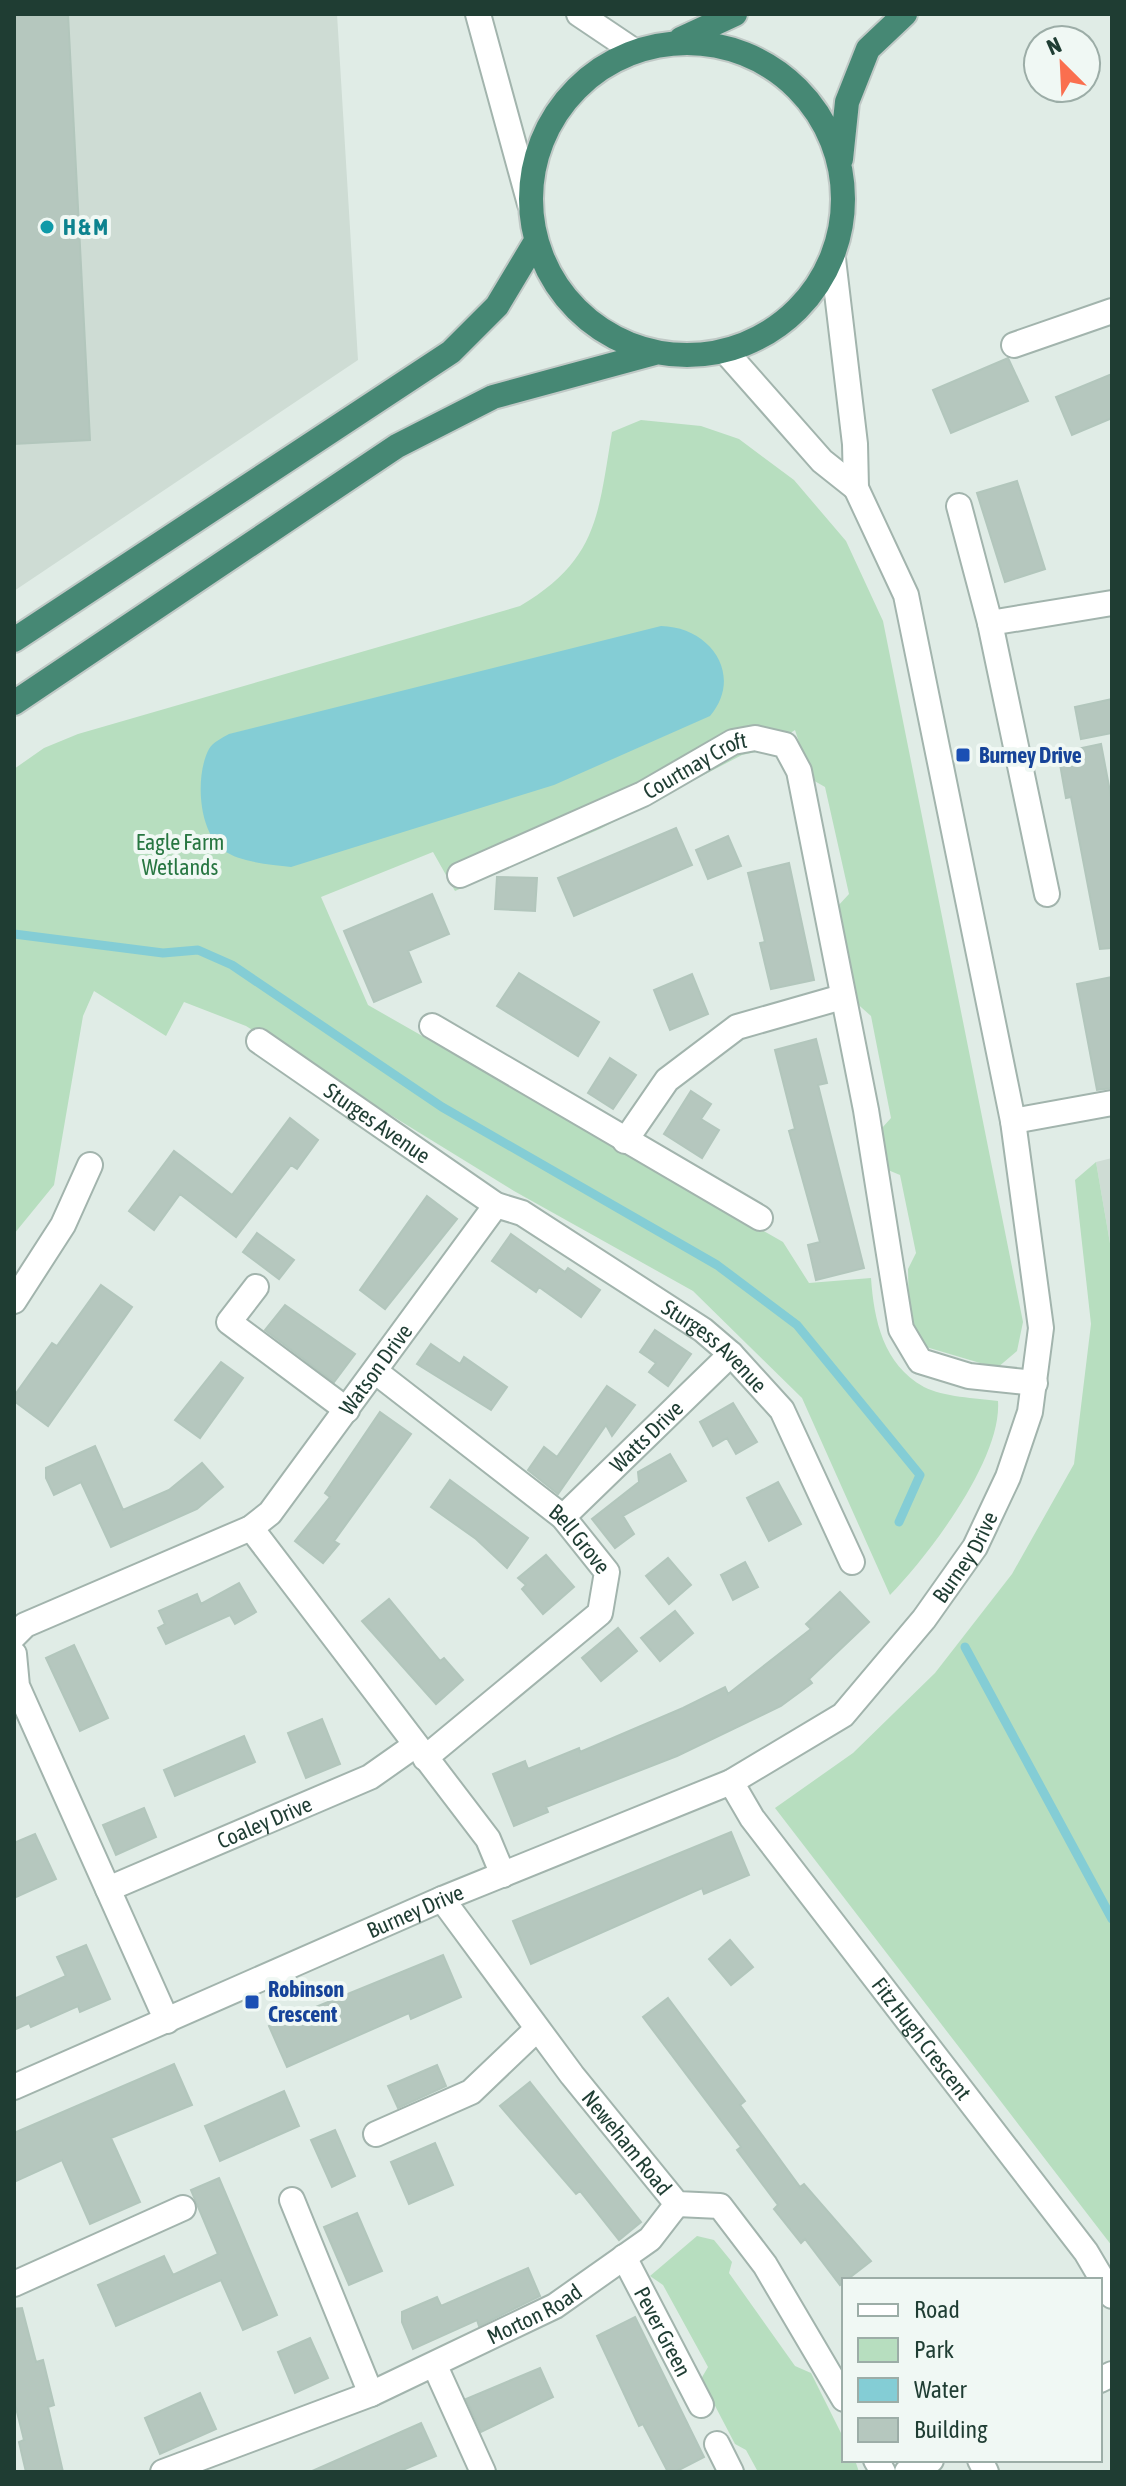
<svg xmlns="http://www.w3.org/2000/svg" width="1126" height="2486" viewBox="0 0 1126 2486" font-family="'Asap Condensed',sans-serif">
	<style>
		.built { fill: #cedcd4 }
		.green { fill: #b7debf }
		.water { fill: #84cdd5 }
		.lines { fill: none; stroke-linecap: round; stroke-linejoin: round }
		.stream { stroke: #84cdd5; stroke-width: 9 }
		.building { fill: #b5c7be; stroke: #b2c6bc; stroke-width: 2 }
		.minor-casing { stroke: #a2b4ad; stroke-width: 28 }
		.trunk-casing { stroke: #c0c9c6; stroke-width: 28 }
		.minor { stroke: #fff; stroke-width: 24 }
		.trunk { stroke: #468874; stroke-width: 24 }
		.culture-dot { fill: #0f9aa8; stroke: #f0f8f4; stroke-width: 3 }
		.transit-dot { fill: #1a4fb4; stroke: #f0f8f4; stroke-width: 3 }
		.labels { text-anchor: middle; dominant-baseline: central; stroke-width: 8; stroke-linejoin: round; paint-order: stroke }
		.culture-label { font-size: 22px; font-weight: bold; fill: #0d838f; stroke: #f0f8f4; text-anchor: start }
		.transit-label { font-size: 22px; font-weight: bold; fill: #164399; stroke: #f0f8f4; text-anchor: start }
		.street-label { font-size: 22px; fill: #1f3d33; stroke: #f0f8f4 }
		.park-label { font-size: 22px; fill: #277641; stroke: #f0f8f4 }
	</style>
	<rect width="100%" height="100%" fill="#e0ece6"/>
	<path class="built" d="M 14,14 L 337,14 L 358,360 L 14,591 Z
		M 1112,1158 L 1112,1255 L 1096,1162 Z"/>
	<path class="green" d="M 641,420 L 701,426 L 739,439 L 794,480 L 846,541 L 883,621 L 1023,1322 L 1017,1351 L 997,1368 L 926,1347 L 909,1315 L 908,1269 L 916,1253 L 900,1175 L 888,1170 L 882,1128 L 891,1118 L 871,1016 L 853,1000 L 837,907 L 849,894 L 825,787 L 811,779 L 795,730 L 765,750 L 742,755 L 600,829 L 455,891 L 433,852 L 321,897 L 368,1005 L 783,1242 L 809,1283 L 871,1278 C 874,1320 883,1364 924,1387 C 943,1397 976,1398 998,1401 C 1002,1459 929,1555 890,1595 L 802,1398 L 693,1291 L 514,1191 L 246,1026 L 184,1002 L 166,1036 L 94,991 L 83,1016 L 54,1185 L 14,1234 L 14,769 L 44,748 L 78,734 L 520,606 C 598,560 598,515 612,432 Z
		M 1096,1162 L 1112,1255 L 1112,2246 L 775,1808 L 853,1753 L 935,1673 L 1012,1574 L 1074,1464 L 1091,1324 L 1075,1180 Z
		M 697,2236 L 714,2240 L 732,2262 L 729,2273 L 795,2366 L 811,2373 L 844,2439 L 844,2460 L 855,2460 L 859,2472 L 758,2472 L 746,2450 L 735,2444 L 701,2379 L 708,2367 L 663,2285 L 650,2276 Z"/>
	<path class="water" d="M 661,626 C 711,627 744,676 710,716 L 554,785 L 291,867 C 270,864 241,863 223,850 C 198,831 195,775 209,749 C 213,742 222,738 229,734 Z"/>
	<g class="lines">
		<path class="stream" d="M 14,934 L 163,953 L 198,950 L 232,965 L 442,1107 L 717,1265 L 797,1325 L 920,1475 L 899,1522
			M 965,1647 L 1112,1919"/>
	</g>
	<path class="building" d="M 14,14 L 68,14 L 90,440 L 14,444 Z
		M 1008,358 L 1028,401 L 951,433 L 933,390 Z
		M 1112,374 L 1112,418 L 1072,435 L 1056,397 Z
		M 1017,481 L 1045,569 L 1005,582 L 977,493 Z
		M 1112,699 L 1112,733 L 1081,739 L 1075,707 Z
		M 1101,744 L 1112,802 L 1112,948 L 1100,949 L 1071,797 L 1066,798 L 1058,753 Z
		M 676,828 L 692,865 L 574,916 L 558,878 Z
		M 728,836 L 741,866 L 708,879 L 696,850 Z
		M 789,863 L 814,980 L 771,989 L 760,943 L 765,942 L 748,873 Z
		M 497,877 L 537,878 L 535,911 L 495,909 Z
		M 432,894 L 449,934 L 408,951 L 421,982 L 374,1002 L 344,931 Z
		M 519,973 L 599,1022 L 578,1056 L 497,1006 Z
		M 692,974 L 708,1014 L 670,1030 L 654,990 Z
		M 1112,977 L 1112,1088 L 1097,1090 L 1077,984 Z
		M 816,1039 L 827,1083 L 818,1085 L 864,1268 L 816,1280 L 808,1245 L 820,1242 L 789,1131 L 795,1129 L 775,1050 Z
		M 610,1058 L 636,1075 L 613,1109 L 588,1093 Z
		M 691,1091 L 711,1104 L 701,1119 L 719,1130 L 702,1158 L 664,1134 Z
		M 290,1118 L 318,1140 L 297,1169 L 291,1165 L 236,1237 L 180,1194 L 154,1230 L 129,1211 L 174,1151 L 232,1195 Z
		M 427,1196 L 457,1219 L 385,1309 L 360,1290 Z
		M 257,1233 L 294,1260 L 279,1279 L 243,1252 Z
		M 511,1234 L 565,1272 L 568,1268 L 600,1290 L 581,1317 L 539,1287 L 536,1292 L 492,1261 Z
		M 101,1285 L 132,1307 L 48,1426 L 14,1401 L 14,1396 L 52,1343 L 57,1346 Z
		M 285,1305 L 355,1354 L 334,1382 L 265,1330 Z
		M 655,1330 L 691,1354 L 668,1386 L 649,1372 L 656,1363 L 640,1352 Z
		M 431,1344 L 460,1364 L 464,1357 L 507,1387 L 491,1410 L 417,1364 Z
		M 221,1362 L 243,1378 L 200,1438 L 175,1420 Z
		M 607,1386 L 635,1405 L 612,1436 L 606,1425 L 558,1494 L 528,1470 L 544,1447 L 557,1457 Z
		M 733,1403 L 757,1442 L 736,1454 L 727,1438 L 713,1446 L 700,1422 Z
		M 380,1412 L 411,1434 L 334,1541 L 339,1544 L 323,1563 L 295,1541 L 330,1497 L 325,1493 Z
		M 95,1446 L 123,1510 L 169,1490 L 202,1463 L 223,1487 L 197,1509 L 111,1547 L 81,1482 L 54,1495 L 46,1478 L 46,1468 Z
		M 670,1454 L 686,1481 L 623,1516 L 634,1534 L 615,1548 L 592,1519 L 639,1482 L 638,1472 Z
		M 450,1480 L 528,1538 L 507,1568 L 476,1539 L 431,1507 Z
		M 778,1482 L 801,1524 L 769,1541 L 747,1498 Z
		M 546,1555 L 574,1587 L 543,1614 L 522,1589 L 526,1585 L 518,1578 Z
		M 668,1558 L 691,1585 L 669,1604 L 646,1576 Z
		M 745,1562 L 758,1587 L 733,1600 L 721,1575 Z
		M 239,1583 L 256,1612 L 235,1624 L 230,1615 L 166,1644 L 158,1628 L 165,1624 L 159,1611 L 197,1594 L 201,1604 Z
		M 840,1592 L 869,1622 L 809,1679 L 812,1683 L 781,1706 L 677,1756 L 546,1807 L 548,1812 L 514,1826 L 493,1774 L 525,1761 L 528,1769 L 579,1748 L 580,1752 L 683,1708 L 725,1687 L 728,1694 L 811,1629 L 806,1624 Z
		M 389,1599 L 440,1661 L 444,1658 L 463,1680 L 436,1704 L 362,1621 Z
		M 675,1611 L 693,1633 L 660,1661 L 641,1638 Z
		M 618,1628 L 637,1651 L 601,1681 L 582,1658 Z
		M 74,1645 L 108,1718 L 80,1731 L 46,1658 Z
		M 322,1719 L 340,1764 L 306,1778 L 288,1733 Z
		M 244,1736 L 255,1762 L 175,1796 L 164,1770 Z
		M 144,1808 L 156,1837 L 116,1855 L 103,1825 Z
		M 731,1832 L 749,1875 L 704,1894 L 702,1888 L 531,1964 L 513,1921 Z
		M 35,1834 L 56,1879 L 14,1898 L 14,1843 Z
		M 730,1940 L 753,1967 L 731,1985 L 709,1959 Z
		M 86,1945 L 110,1999 L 80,2012 L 78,2006 L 31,2027 L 29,2023 L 14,2030 L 14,1999 L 66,1976 L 57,1957 Z
		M 443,1955 L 461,1997 L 411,2019 L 409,2013 L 287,2067 L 269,2026 Z
		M 668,1998 L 745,2101 L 740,2105 L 800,2187 L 804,2184 L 871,2261 L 840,2285 L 805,2239 L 801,2243 L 774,2209 L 778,2205 L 737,2150 L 741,2147 L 643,2017 Z
		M 174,2064 L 192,2105 L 111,2138 L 140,2202 L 90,2224 L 62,2160 L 14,2182 L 14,2133 Z
		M 437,2065 L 446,2086 L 398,2108 L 388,2086 Z
		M 530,2082 L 641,2222 L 619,2240 L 580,2191 L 576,2194 L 500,2106 Z
		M 284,2091 L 299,2126 L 220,2161 L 205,2126 Z
		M 335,2130 L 355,2176 L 332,2187 L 311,2140 Z
		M 435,2143 L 453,2185 L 409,2204 L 391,2162 Z
		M 219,2178 L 277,2315 L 243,2330 L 221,2280 L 116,2326 L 98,2285 L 164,2256 L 173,2275 L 218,2254 L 191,2190 Z
		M 357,2213 L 382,2271 L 349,2285 L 324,2227 Z
		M 528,2268 L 540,2296 L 479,2326 L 477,2320 L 413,2349 L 402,2322 L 402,2312 L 437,2297 L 441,2306 Z
		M 22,2308 L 36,2362 L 43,2360 L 54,2405 L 48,2407 L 63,2472 L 26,2472 L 19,2442 L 24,2440 L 14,2400 L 14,2309 Z
		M 635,2317 L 704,2457 L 675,2472 L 668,2472 L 643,2424 L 639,2426 L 597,2336 Z
		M 310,2338 L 328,2378 L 295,2393 L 278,2352 Z
		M 540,2368 L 553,2397 L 481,2432 L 466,2399 Z
		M 200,2393 L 216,2429 L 160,2454 L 145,2418 Z
		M 421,2423 L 436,2456 L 398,2472 L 310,2472 Z"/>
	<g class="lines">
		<g class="minor-casing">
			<g id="minor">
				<path d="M 478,14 L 530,204"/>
				<path d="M 579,14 L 634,51"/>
				<path d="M 1014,345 L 1112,311"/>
				<path d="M 725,351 L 822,461 L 856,488"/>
				<path d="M 959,506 L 990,623 L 1047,894"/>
				<path d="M 990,623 L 1112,603"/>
				<path id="s1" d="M 460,875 L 643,794 L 733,742 L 755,738 L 785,745 L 799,771 L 866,1110 L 901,1329 L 920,1361 L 969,1376 L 1035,1383"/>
				<path d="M 432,1026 L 760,1218"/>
				<path id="s2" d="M 259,1041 L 496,1205 L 522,1213 L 703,1330 L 731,1354 L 782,1410 L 852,1562"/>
				<path d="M 1013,1121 L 1112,1103"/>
				<path d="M 625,1141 L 667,1080 L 737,1027 L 842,997"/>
				<path d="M 256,1287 L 229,1322 L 347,1410"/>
				<path d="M 14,1301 L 63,1225 L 90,1165"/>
				<path id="s3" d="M 376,1372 L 563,1517 L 607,1572 L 600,1613 L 425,1758"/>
				<path id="s4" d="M 563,1517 L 731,1354"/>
				<path d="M 251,1528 L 488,1839 L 503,1875"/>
				<path id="s5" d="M 14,1636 L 25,1625 L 251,1528 L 270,1513 L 496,1205"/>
				<path d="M 14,1654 L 17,1686 L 167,2021"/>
				<path id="s6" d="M 731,1782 L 752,1818 L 1086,2252 L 1112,2296"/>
				<path id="s7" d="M 108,1889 L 370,1777 L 414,1746"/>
				<path id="s8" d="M 442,1899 L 572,2075 L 677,2204 L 720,2206 L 765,2265 L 844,2399"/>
				<path id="s9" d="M 14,2087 L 442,1899 L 731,1782 L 843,1715 L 924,1619 L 975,1547 L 1008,1477 L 1030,1412 L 1041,1328 L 1013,1121 L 906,595 L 856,488 L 855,444 L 833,259"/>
				<path d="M 376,2134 L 471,2092 L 537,2029"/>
				<path d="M 292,2200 L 371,2394"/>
				<path id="s10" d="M 624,2257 L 701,2405"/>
				<path d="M 14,2284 L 183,2208"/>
				<path d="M 435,2366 L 483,2472"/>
				<path d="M 1100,2380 L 1112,2374"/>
				<path d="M 717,2444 L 731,2472"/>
				<path d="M 876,2460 L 883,2472"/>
				<path d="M 980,2460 L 986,2472"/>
				<path id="s11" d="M 163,2472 L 371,2394 L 555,2306 L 650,2239 L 677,2204"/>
				<path d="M 907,2472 L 931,2460"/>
			</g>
		</g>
		<g class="trunk-casing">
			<path id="trunk" d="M 681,39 L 735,14
				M531 199a156 156 0 1 1 312 0a156 156 0 1 1-312 0Z
				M 841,159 L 847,102 L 868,49 L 905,14
				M 14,640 L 451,352 L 497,306 L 536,241
				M 14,703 L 397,446 L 493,397 L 655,353"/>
		</g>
		<use href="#minor" class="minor"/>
		<use href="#trunk" class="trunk"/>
	</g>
	<circle class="culture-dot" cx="47" cy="227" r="8"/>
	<g class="transit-dot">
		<rect x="955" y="747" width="16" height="16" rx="4"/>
		<rect x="244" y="1994" width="16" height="16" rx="4"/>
	</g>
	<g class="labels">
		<g class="culture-label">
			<text x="63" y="227">H &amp; M</text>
		</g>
		<g class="transit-label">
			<text x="979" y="755">Burney Drive</text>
			<text x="268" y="1989">Robinson<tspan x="268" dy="25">Crescent</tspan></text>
		</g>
		<g class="street-label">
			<text stroke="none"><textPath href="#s1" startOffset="260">Courtnay Croft</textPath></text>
			<text stroke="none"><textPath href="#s2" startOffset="144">Sturges Avenue</textPath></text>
			<text stroke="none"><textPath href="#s2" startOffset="550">Sturgess Avenue</textPath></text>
			<text stroke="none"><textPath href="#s5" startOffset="464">Watson Drive</textPath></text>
			<text stroke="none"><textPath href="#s4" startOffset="116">Watts Drive</textPath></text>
			<text stroke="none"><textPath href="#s3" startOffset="264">Bell Grove</textPath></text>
			<text stroke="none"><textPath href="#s9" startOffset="1110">Burney Drive</textPath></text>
			<text stroke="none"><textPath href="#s7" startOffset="170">Coaley Drive</textPath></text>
			<text stroke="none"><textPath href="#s9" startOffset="438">Burney Drive</textPath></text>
			<text stroke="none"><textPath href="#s6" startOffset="320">Fitz Hugh Crescent</textPath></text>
			<text stroke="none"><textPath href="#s8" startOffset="306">Neweham Road</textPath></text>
			<text stroke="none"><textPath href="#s11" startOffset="404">Morton Road</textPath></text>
			<text stroke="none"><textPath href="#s10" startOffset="84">Pever Green</textPath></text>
		</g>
		<g class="park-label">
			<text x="180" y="842">Eagle Farm<tspan x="180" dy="25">Wetlands</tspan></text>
		</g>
	</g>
	<rect width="1126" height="2486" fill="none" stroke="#1f3d33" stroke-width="32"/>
	<rect x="842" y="2278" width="260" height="184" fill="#f0f8f4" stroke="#9cada7" stroke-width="2"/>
	<rect x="858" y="2304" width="40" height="12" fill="#ffffff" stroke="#9cada7" stroke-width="2"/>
	<text x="914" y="2318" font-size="24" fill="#1f3d33">Road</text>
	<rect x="858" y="2338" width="40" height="24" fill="#b7debf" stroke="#9cada7" stroke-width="2"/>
	<text x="914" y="2358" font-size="24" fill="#1f3d33">Park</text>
	<rect x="858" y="2378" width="40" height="24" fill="#84cdd5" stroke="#9cada7" stroke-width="2"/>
	<text x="914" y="2398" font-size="24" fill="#1f3d33">Water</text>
	<rect x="858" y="2418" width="40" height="24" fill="#b5c7be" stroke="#9cada7" stroke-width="2"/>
	<text x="914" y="2438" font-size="24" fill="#1f3d33">Building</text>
	<g transform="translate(1062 64) rotate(336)"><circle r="38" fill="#f0f8f4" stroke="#9cada7" stroke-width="2"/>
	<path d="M0-6L14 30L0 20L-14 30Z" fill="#fa6f4f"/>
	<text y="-12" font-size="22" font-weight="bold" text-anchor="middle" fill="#1f3d33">N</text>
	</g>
</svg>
